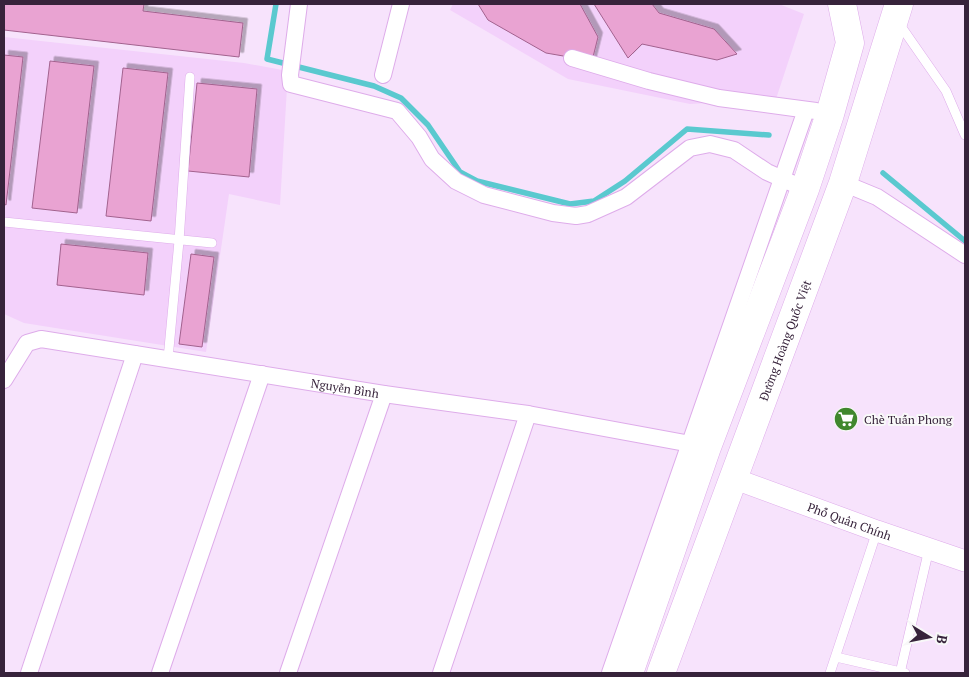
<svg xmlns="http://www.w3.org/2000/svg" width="969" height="677" viewBox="0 0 969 677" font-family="'PT Serif',serif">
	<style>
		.built { fill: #f3d1fb }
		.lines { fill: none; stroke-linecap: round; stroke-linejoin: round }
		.stream { stroke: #5ac9cf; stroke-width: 5.5 }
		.building { fill: #e9a3d2; stroke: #a2628e; filter: url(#shadow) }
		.service-casing { stroke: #deacea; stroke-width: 10 }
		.minor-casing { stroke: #deacea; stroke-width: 18 }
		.tertiary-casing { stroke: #deacea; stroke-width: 22 }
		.trunk-casing { stroke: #deacea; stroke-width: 29 }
		.service { stroke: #fff; stroke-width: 9 }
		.minor { stroke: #fff; stroke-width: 16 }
		.tertiary { stroke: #fff; stroke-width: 21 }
		.trunk { stroke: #fff; stroke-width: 28 }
		.labels { text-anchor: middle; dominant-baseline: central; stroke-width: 4; stroke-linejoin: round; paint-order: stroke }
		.street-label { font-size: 12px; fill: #37233b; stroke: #f8f8f8 }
		.poi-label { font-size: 12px; fill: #37233b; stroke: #f8f8f8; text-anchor: start }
	</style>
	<defs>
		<filter id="shadow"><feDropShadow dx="4.5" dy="-4.5" stdDeviation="0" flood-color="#0004"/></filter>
	</defs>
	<rect width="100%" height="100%" fill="#f7e3fc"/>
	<path class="built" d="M 453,4 L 779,4 L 804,14 L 776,99 L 690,104 L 568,79 L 450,10 Z
		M 4,37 L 244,63 L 288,71 L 280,205 L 229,194 L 206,352 L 24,323 L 4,314 Z"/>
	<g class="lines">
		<path class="stream" d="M 276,4 L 267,59 L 374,86 L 401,98 L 428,125 L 460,172 L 477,181 L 570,204 L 594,201 L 625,181 L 687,129 L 769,135
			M 883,173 L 965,241"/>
	</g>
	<path class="building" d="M 4,4 L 144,4 L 143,11 L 243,23 L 239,57 L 4,30 Z
		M 478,4 L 580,4 L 598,37 L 592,61 L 546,53 L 488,20 Z
		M 594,4 L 652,4 L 659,13 L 714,29 L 737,54 L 717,60 L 642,44 L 628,58 Z
		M 4,55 L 23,57 L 6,205 L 4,204 Z
		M 50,61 L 94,66 L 77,213 L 32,208 Z
		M 123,68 L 168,73 L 151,221 L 106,216 Z
		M 197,83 L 257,89 L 249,177 L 188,171 Z
		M 61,244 L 148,253 L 144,295 L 57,285 Z
		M 191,254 L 214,257 L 202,347 L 179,344 Z"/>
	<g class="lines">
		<g class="service-casing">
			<path id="service" d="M 898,22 L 946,91 L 965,135
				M 4,222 L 212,243
				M 168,359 L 179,241 L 190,77
				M 836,657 L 905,673
				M 830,673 L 877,531
				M 900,673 L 929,549"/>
		</g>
		<g class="minor-casing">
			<g id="minor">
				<path d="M 299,4 L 290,75 L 291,84 L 397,111 L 419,137 L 432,159 L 456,181 L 484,195 L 553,213 L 576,216 L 588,214 L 626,197 L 690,148 L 710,144 L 734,150 L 767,172 L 805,189"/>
				<path d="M 572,58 L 649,81 L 719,98 L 816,111"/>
				<path d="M 383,75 L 401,4"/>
				<path d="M 843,183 L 877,197 L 965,255"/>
				<path id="s1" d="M 4,380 L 27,343 L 41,339 L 384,394 L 528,414 L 707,447"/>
				<path d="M 29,673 L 135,354"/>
				<path d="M 160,673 L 262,374"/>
				<path d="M 288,673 L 384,394"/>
				<path d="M 441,673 L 528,414"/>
				<path d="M 610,673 L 806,110"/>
			</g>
		</g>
		<g class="tertiary-casing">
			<g id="tertiary">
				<path id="s2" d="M 735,479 L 877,531 L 965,561"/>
			</g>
		</g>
		<g class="trunk-casing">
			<g id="trunk">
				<path d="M 629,673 L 707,447 L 805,189 L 830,114 L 850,43 L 842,4"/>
				<path id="s3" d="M 661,673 L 843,183 L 899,4"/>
			</g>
		</g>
		<use href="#service" class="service"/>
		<use href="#minor" class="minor"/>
		<use href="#tertiary" class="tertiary"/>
		<use href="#trunk" class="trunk"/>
	</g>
	<defs>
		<g id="supermarket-disc" transform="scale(1.25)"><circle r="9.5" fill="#40872d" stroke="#f8f8f8"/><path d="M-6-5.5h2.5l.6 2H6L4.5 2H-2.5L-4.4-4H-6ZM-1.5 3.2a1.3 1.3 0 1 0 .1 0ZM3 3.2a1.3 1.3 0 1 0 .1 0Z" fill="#fff"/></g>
	</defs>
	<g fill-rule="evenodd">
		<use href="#supermarket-disc" x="846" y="419"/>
	</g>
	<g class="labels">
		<g class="street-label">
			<text stroke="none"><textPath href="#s3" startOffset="355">Đường Hoàng Quốc Việt</textPath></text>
			<text stroke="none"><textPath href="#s1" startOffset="366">Nguyễn Bình</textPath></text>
			<text stroke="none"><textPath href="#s2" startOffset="122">Phố Quân Chính</textPath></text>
		</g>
		<g class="poi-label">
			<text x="864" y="419">Chè Tuấn Phong</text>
		</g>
	</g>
	<rect width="969" height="677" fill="none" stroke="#37233b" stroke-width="10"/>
	<g transform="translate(929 637) rotate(100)" stroke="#f8f8f8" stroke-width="4" paint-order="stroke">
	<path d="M0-4L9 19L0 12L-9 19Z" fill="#37233b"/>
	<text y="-8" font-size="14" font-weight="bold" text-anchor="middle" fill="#37233b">B</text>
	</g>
</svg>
